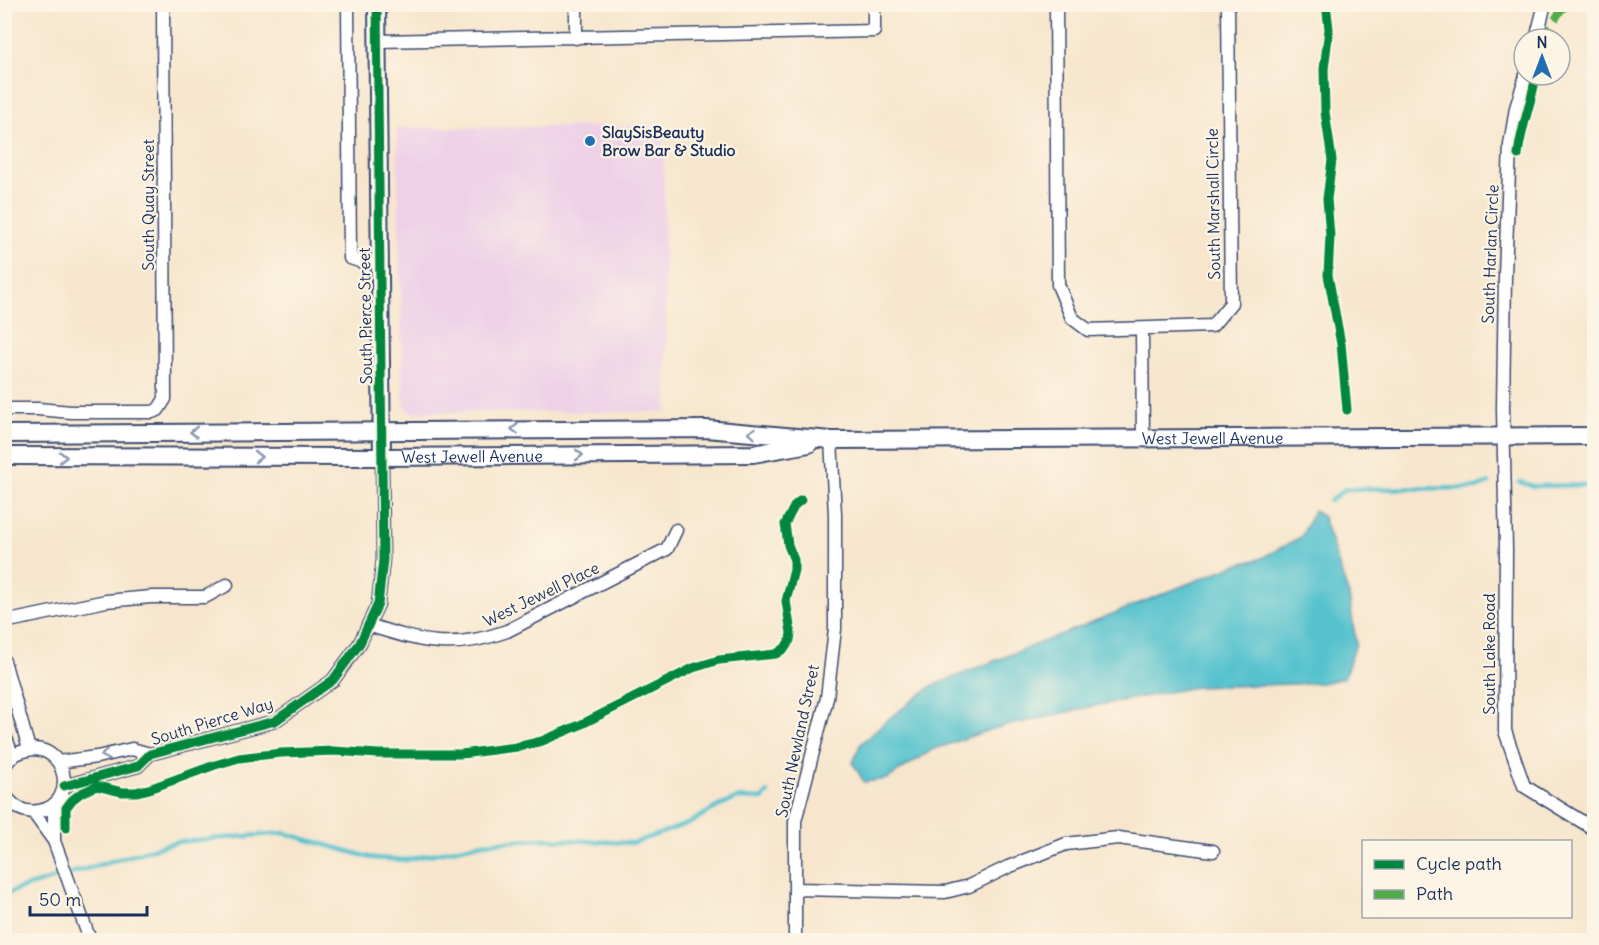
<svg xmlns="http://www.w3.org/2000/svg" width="1599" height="945" viewBox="0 0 1599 945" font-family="Delius,sans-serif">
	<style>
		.built { fill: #eed0e7 }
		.water { fill: #56c2ce; stroke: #387896; stroke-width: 1.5 }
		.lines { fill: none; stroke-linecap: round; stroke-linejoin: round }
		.stream { stroke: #56c2ce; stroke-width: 4.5 }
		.street-casing { stroke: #3c4a6f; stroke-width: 15 }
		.secondary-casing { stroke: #3c4a6f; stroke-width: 20 }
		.street { stroke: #fff; stroke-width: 12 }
		.secondary { stroke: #fff; stroke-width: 16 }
		.quiet { stroke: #52ab49; stroke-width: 8; stroke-dasharray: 15 8; stroke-linecap: butt }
		.cycleway-casing { stroke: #fcf5e5; stroke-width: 13 }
		.cycleway { stroke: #00873e; stroke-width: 9 }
		.oneway { stroke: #8d97ae }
		.poi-dot { fill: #1f6fb2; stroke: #fcf5e5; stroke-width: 2 }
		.labels { text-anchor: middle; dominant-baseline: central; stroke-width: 4.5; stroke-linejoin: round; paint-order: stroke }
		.poi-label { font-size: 16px; font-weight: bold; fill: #1b2f5e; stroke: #fcf5e5; text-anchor: start }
		.street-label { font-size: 16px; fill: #1b2f5e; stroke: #fcf5e5 }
	</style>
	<rect width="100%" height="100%" fill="#fcf5e5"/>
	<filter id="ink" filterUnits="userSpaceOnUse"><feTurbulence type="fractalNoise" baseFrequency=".0167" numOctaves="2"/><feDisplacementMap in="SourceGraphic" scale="12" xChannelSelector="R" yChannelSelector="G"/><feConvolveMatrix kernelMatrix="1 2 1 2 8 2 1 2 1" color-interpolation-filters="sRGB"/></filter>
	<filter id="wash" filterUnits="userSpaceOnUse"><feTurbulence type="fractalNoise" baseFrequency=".008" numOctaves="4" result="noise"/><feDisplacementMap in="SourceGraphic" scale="24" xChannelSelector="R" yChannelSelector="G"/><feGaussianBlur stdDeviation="1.35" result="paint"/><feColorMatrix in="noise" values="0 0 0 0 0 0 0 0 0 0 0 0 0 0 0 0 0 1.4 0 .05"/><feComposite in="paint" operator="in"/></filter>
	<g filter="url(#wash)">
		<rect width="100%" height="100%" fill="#f7e6cd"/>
		<path class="built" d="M 663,126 L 667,412 L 411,412 L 406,409 L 403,399 L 397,128 Z"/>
		<path class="water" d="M 1314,511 L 1323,517 L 1349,596 L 1356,644 L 1344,678 L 1322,683 L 1195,687 L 1099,705 L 992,729 L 932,750 L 887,779 L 864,782 L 853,763 L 860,745 L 886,721 L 932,686 L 1235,565 L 1260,559 L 1301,537 Z"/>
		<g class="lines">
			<path class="stream" d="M 1520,482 L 1533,486 L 1594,485
				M 1330,501 L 1345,489 L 1476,488 L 1489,483
				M 4,895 L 22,888 L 176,842 L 284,833 L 372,858 L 406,860 L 483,843 L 544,839 L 633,843 L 690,823 L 715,808 L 738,798 L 762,799 L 768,793"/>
		</g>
	</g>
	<g filter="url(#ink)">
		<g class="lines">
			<g class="street-casing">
				<path id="street" d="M 348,4 L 350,258 L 362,262 L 380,262
					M 576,4 L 576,38
					M 1056,4 L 1058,285 L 1072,318 L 1088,330 L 1212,326 L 1231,303 L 1228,4
					M 1536,39 L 1545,4
					M 377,41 L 874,31 L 874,4
					M 1526,75 L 1516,108 L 1510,145 L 1505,275 L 1503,409 L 1506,550 L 1505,731 L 1524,786 L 1594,829
					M 1142,330 L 1143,439
					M 4,409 L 38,409 L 71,412 L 152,412 L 158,410 L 165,399 L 163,4
					M 4,622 L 106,601 L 151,597 L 205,597 L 227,585
					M 368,625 C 422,642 452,651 507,631 L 667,549 L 676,530
					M 4,661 L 29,749
					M 4,733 L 13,757
					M 58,762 L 97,757 L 132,749 L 150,754
					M 4,768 C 8,759 15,753 24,751 C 66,738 81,804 39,811 C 23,814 13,806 4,794
					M 64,786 L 138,766 L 150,754 L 275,721 L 333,680 L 360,643 L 378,604 L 383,560 L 382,457
					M 54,804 L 54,841 L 90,940
					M 33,812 L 54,841
					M 795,889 L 945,892 L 969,886 L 1008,867 L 1066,844 L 1118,838 L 1213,851
					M 795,940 L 795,821 L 827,698 L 835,629 L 835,514 L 831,440"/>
			</g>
			<g class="secondary-casing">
				<g id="secondary">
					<path d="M 377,4 L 382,457"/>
					<path id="s1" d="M 4,434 L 706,429 L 831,440 L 1594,436"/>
					<path id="s2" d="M 4,456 L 382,457 L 753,454 L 809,444"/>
				</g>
			</g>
			<use href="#street" class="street"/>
			<use href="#secondary" class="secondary"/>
			<path class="quiet" d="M 1543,39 L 1561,10 L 1569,4"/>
			<g class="cycleway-casing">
				<path id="cycleway" d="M 1326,4 L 1329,29 L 1324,69 L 1325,112 L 1332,160 L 1327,199 L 1330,236 L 1328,275 L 1341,344 L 1347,410
					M 1518,155 C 1521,127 1532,102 1536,75
					M 64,786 L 138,766 L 150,754 L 275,721 L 333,680 L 360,643 L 378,604 L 383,560 L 377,4
					M 66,828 L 66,808 L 72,800 L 81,793 L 97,786 L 122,792 L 136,792 L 149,789 L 215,765 L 239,758 L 281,753 L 334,751 L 378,754 L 461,754 L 517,747 L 542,741 L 580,725 L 693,668 L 719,660 L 776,654 L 785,648 L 790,640 L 791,633 L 786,601 L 794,570 L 794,560 L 788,545 L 785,524 L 795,505 L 801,500"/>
			</g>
			<use href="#cycleway" class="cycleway"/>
		</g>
		<defs><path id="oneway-chevron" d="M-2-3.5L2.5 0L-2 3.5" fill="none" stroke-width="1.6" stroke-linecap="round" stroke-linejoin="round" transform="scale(1.5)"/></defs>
		<g class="oneway">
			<use href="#oneway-chevron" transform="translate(515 429) rotate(180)"/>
			<use href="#oneway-chevron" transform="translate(194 432) rotate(179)"/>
			<use href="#oneway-chevron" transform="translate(752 433) rotate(-175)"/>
			<use href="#oneway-chevron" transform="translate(579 455)"/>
			<use href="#oneway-chevron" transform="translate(63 457)"/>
			<use href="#oneway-chevron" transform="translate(258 457)"/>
			<use href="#oneway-chevron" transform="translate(105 755) rotate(168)"/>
		</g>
	</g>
	<circle class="poi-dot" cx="590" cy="141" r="6"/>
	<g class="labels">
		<g class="poi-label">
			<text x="602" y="132">SlaySisBeauty<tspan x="602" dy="18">Brow Bar &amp; Studio</tspan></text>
		</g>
		<g class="street-label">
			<text transform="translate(1213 204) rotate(-91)">South Marshall Circle</text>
			<text transform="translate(148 205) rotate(-90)">South Quay Street</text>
			<text transform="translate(1490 254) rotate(-88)">South Harlan Circle</text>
			<text transform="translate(365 316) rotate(-91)">South Pierce Street</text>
			<text stroke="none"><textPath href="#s1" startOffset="1209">West Jewell Avenue</textPath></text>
			<text stroke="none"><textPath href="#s2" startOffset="468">West Jewell Avenue</textPath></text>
			<text transform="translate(541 594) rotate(-26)">West Jewell Place</text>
			<text transform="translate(1489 654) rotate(-90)">South Lake Road</text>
			<text transform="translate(212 721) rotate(-17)">South Pierce Way</text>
			<text transform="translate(797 741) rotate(-78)">South Newland Street</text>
		</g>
	</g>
	<rect width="1599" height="945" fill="none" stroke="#fcf5e5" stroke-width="24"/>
	<rect x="1362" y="840" width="210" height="78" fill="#fcf5e5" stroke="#a2a6af" stroke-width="1.5"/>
	<rect x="1374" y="860" width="30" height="9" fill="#00873e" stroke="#a2a6af" stroke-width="1.5"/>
	<text x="1416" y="870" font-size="18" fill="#1b2f5e">Cycle path</text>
	<rect x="1374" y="890" width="30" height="9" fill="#52ab49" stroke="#a2a6af" stroke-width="1.5"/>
	<text x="1416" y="900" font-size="18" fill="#1b2f5e">Path</text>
	<g transform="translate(1542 57)"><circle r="28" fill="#fcf5e5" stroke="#a2a6af" stroke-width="1.5"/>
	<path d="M0-4.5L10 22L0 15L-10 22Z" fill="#1f6fb2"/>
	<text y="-9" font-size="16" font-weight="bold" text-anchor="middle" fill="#1b2f5e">N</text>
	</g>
	<path d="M30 906v9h117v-9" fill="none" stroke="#1b2f5e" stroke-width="3"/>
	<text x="39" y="906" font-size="18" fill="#1b2f5e" stroke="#fcf5e5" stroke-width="4.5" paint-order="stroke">50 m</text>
</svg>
